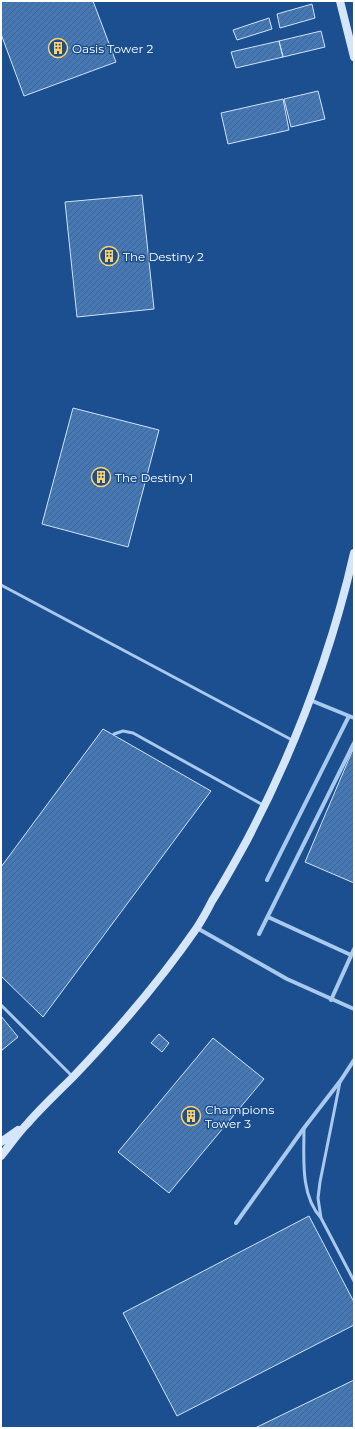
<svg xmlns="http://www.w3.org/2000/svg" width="355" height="1429" viewBox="0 0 355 1429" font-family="Montserrat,sans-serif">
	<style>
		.building { fill: url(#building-hatch); stroke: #cfe3fa }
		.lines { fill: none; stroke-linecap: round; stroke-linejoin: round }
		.lane { stroke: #a9c9ee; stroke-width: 3 }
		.street { stroke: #a9c9ee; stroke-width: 4 }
		.secondary { stroke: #d6e6fa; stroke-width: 8 }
		.labels { text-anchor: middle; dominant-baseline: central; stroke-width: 3; stroke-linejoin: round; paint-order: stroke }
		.poi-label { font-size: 12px; fill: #fff; stroke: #1b4f8f; text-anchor: start }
	</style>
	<defs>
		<pattern id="building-hatch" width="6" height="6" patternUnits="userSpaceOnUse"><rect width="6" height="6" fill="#4478b7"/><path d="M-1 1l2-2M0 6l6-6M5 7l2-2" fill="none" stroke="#486282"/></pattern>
	</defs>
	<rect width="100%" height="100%" fill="#1b4f8f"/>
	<path class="building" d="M 1,1 L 93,1 L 116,62 L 24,96 L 1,34 Z
		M 312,4 L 315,18 L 280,28 L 277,14 Z
		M 269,18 L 272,29 L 237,40 L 233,30 Z
		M 321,31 L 325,47 L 283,57 L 279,41 Z
		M 279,41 L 283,57 L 236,68 L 231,52 Z
		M 318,91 L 325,119 L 291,127 L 284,99 Z
		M 283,99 L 289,130 L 228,144 L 221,113 Z
		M 142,195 L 154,309 L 77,317 L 65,202 Z
		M 73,408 L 159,430 L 128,547 L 42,524 Z
		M 103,729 L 211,791 L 43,1017 L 1,976 L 1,867 Z
		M 354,747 L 354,883 L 305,862 Z
		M 1,1016 L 18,1037 L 1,1051 Z
		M 159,1034 L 169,1043 L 162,1052 L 151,1043 Z
		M 213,1038 L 264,1079 L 169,1193 L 118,1152 Z
		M 309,1216 L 354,1302 L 354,1325 L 177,1416 L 123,1313 Z
		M 354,1380 L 354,1428 L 255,1428 Z"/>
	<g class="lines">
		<path class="lane" d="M 1,585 L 292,740
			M 114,734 L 123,731 L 133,733 L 263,805
			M 1,1005 L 72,1076
			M 304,1129 C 304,1158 300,1195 321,1218 L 354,1281
			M 321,1218 L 318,1198 L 320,1182 L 340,1082"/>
		<path class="street" d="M 310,700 L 354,718
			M 267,880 L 349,716
			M 268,917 L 351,955
			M 197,928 L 287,979 L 354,1009
			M 259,934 L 354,743
			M 331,1000 L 354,949
			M 236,1223 L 304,1128 L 341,1080 L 354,1060"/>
		<path class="secondary" d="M 340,1 L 354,57
			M 1,1142 L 18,1130
			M 1,1156 C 10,1145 18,1133 28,1123 C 42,1107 58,1092 73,1077 C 117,1031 160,981 196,929 C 202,920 207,911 212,901 C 224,882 235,862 246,842 C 294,751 331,654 354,553"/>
	</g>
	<defs>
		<g id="building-ring" transform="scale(1)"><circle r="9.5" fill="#1b4f8f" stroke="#ffd166" stroke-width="1.5"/><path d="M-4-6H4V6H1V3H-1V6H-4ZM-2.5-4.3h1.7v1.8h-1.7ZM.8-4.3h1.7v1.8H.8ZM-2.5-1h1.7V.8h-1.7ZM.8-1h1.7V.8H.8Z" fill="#ffd166"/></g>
	</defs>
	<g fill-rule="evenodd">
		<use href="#building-ring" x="58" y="48"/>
		<use href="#building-ring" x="109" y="256"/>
		<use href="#building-ring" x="101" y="477"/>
		<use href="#building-ring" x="191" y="1116"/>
	</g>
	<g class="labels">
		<g class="poi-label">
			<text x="72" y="48">Oasis Tower 2</text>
			<text x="123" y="256">The Destiny 2</text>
			<text x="115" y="477">The Destiny 1</text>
			<text x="205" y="1109">Champions<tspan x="205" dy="14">Tower 3</tspan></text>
		</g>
	</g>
	<rect width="355" height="1429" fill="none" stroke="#ffffff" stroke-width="4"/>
</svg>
